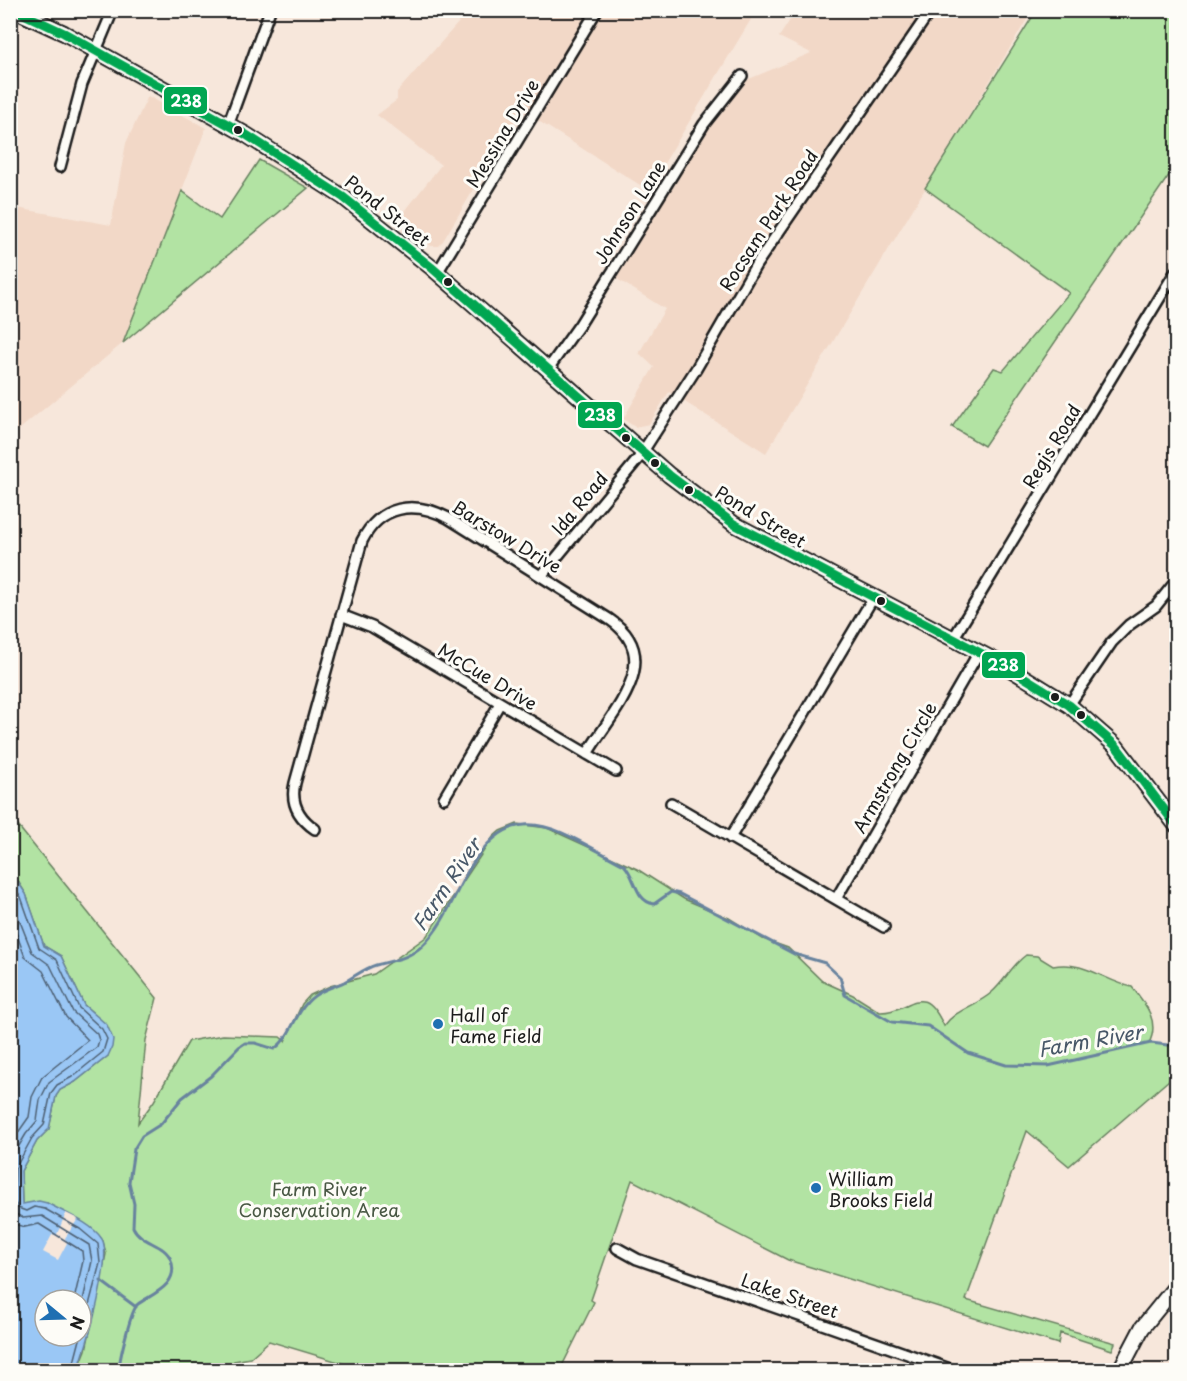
<svg xmlns="http://www.w3.org/2000/svg" width="1187" height="1381" viewBox="0 0 1187 1381" font-family="'Playpen Sans',sans-serif">
	<style>
		.built { fill: #f2d8c7 }
		.green { fill: #b2e3a3; stroke: #678060; stroke-width: 1.5 }
		.water { fill: #9ac7f5; stroke: #68839e; stroke-width: 1.5; fill-rule: evenodd }
		.pier { fill: #f7e7db }
		.lines { fill: none; stroke-linecap: round; stroke-linejoin: round }
		.shore { stroke: #4e6073; stroke-width: 1.5 }
		.stream { stroke: #68839e; stroke-width: 3 }
		.street-casing { stroke: #1c1c1c; stroke-width: 14 }
		.secondary-casing { stroke: #1c1c1c; stroke-width: 18 }
		.street { stroke: #fdfcf7; stroke-width: 9 }
		.secondary { stroke: #fdfcf7; stroke-width: 14 }
		.bus-1-casing { stroke: #fdfcf7; stroke-width: 14 }
		.bus-1 { stroke: #00a651; stroke-width: 9 }
		.bus-dot { fill: #1c1c1c; stroke: #fdfcf7; stroke-width: 2 }
		.poi-dot { fill: #1f6fb2; stroke: #fdfcf7; stroke-width: 2 }
		.labels { text-anchor: middle; dominant-baseline: central; stroke-width: 6; stroke-linejoin: round; paint-order: stroke }
		.street-label { font-size: 18px; fill: #1c1c1c; stroke: #fdfcf7 }
		.poi-label { font-size: 18px; fill: #1c1c1c; stroke: #fdfcf7; text-anchor: start }
		.park-label { font-size: 18px; fill: #495844; stroke: #fdfcf7 }
		.water-label { font-size: 20px; font-style: italic; fill: #485868; stroke: #fdfcf7 }
		.line-badge { stroke: #fdfcf7; stroke-width: 2 }
		.badge-label { font-size: 16px; text-anchor: middle; font-weight: bold; fill: #fff }
	</style>
	<rect width="100%" height="100%" fill="#f7e7db"/>
	<filter id="ink" filterUnits="userSpaceOnUse"><feTurbulence type="fractalNoise" baseFrequency=".0167" numOctaves="2"/><feDisplacementMap in="SourceGraphic" scale="12" xChannelSelector="R" yChannelSelector="G"/><feConvolveMatrix kernelMatrix="1 2 1 2 8 2 1 2 1" color-interpolation-filters="sRGB"/></filter>
	<g filter="url(#ink)">
		<path class="built" d="M 435,11 L 756,11 L 648,190 L 521,110 L 443,241 L 438,246 L 431,246 L 398,220 L 441,165 L 377,115 L 397,100 L 397,92 L 459,22 Z
			M 796,11 L 1032,11 L 766,453 L 669,392 L 649,424 L 635,427 L 623,419 L 654,367 L 639,353 L 665,309 L 614,277 L 715,116 L 749,79 L 811,53 L 779,37 Z
			M 148,96 L 206,128 L 123,343 L 15,433 L 10,397 L 11,207 L 111,225 L 126,143 Z"/>
		<path class="green" d="M 1036,11 L 1176,11 L 1176,165 L 984,446 L 952,427 L 994,368 L 1003,371 L 1069,293 L 925,188 Z
			M 259,160 L 308,188 L 123,343 L 182,191 L 220,219 Z
			M 10,816 L 157,998 L 146,1040 L 138,1123 L 154,1101 L 189,1041 L 223,1035 L 280,1037 L 285,1041 L 302,1004 L 310,995 L 330,986 L 374,974 L 426,937 L 493,837 L 500,831 L 517,824 L 547,828 L 637,869 L 684,899 L 729,918 L 763,939 L 788,948 L 822,981 L 853,995 L 880,1012 C 911,1013 921,978 944,1026 C 956,1009 976,1006 991,993 C 1005,981 1011,966 1026,955 L 1037,956 L 1053,966 C 1084,960 1104,981 1132,987 C 1146,1004 1160,1022 1149,1043 L 1176,1046 L 1176,1074 L 1069,1166 L 1027,1131 L 966,1300 L 1115,1343 L 1112,1350 L 1060,1333 L 1058,1344 L 788,1260 L 632,1180 L 591,1300 L 594,1302 L 560,1370 L 365,1370 L 269,1341 L 250,1358 L 234,1361 L 225,1370 L 78,1370 L 86,1350 L 106,1254 L 103,1241 L 83,1224 L 47,1203 L 22,1204 L 21,1171 L 37,1141 L 49,1129 L 56,1096 L 60,1090 L 75,1082 L 108,1056 L 92,1012 L 84,1005 L 61,956 L 44,946 L 26,894 L 11,870 Z"/>
		<path class="water" d="M 10,870 L 26,894 L 44,946 L 61,956 L 84,1005 L 107,1025 L 113,1039 L 112,1047 L 108,1056 L 75,1082 L 60,1090 L 56,1096 L 49,1129 L 37,1141 L 21,1171 L 22,1204 L 39,1201 L 47,1203 C 63,1212 92,1223 102,1239 C 113,1259 86,1348 78,1370 L 11,1370 ZM 45,1300 L 81,1300 L 81,1336 L 45,1336 Z"/>
		<path class="pier" d="M 66,1213 L 78,1219 L 65,1238 L 67,1243 L 58,1260 L 43,1252 L 52,1235 L 57,1234 Z"/>
		<g class="lines">
			<path class="shore" d="M 10,882 L 21,897 L 39,948 L 57,960 L 79,1008 L 102,1029 L 107,1039 L 103,1052 L 72,1077 L 57,1085 L 51,1093 L 44,1125 L 32,1138 L 15,1169 L 14,1201 L 18,1208 L 26,1211 L 34,1207 L 45,1209 L 80,1229 L 98,1244 L 100,1263 L 72,1370
				M 10,896 L 32,952 L 50,965 L 73,1012 L 97,1034 L 99,1040 L 97,1047 L 49,1082 L 40,1100 L 37,1121 L 26,1134 L 10,1161
				M 10,916 L 25,957 L 43,971 L 66,1017 L 88,1040 L 42,1077 L 32,1097 L 29,1117 L 10,1144
				M 10,1211 L 23,1218 L 42,1216 L 89,1245 L 92,1261 L 81,1309
				M 10,1223 L 25,1227 L 39,1224 L 82,1251 L 83,1261 L 74,1300"/>
			<path class="stream" d="M 101,1281 L 136,1307
				M 119,1370 C 119,1361 131,1309 138,1304 C 152,1294 180,1285 171,1260 C 165,1243 141,1244 133,1227 L 134,1204 L 129,1182 L 134,1149 L 142,1136 L 161,1124 L 182,1098 L 211,1076 L 239,1047 L 245,1043 L 255,1043 L 274,1049 C 293,1037 295,1006 319,993 C 327,988 336,986 344,982 C 354,977 365,968 376,965 C 394,960 408,959 422,946 C 441,928 451,903 463,880 C 511,790 555,829 624,865 C 636,877 635,901 654,904 L 671,892 L 680,894 L 794,954 L 825,963 L 840,977 L 845,995 L 892,1022 L 928,1026 L 968,1053 L 1006,1065 L 1048,1066 L 1151,1043 L 1176,1046"/>
			<g class="street-casing">
				<path id="street" d="M 228,125 L 270,10
					M 60,167 L 82,84 L 113,10
					M 437,273 L 597,10
					M 548,369 L 580,324 L 704,124 L 742,76
					M 542,575 L 638,459 L 696,369 L 756,265 L 931,10
					M 341,615 L 372,627 L 616,771
					M 953,639 L 1176,271
					M 1069,705 L 1112,642 L 1129,625 L 1156,606 L 1176,581
					M 444,798 L 500,703
					M 671,803 L 884,927
					M 315,829 C 299,818 290,803 295,783 L 362,541 C 380,505 414,500 448,518 L 609,619 C 668,659 611,713 587,754
					M 730,838 L 873,598
					M 836,899 L 979,652
					M 617,1248 L 637,1259 L 953,1370"/>
			</g>
			<g class="secondary-casing">
				<path id="secondary" d="M 14,10 L 64,33 L 245,134 L 343,197 L 431,267 L 669,475 L 734,524 L 1009,668 L 1069,705 L 1116,746 L 1176,825
					M 1120,1370 L 1142,1328 L 1176,1286"/>
			</g>
			<use href="#street" class="street"/>
			<use href="#secondary" class="secondary"/>
			<g class="bus-1-casing">
				<path id="bus-1" d="M 15,10 L 64,33 L 245,134 L 343,197 L 431,267 L 669,475 L 734,524 L 1009,668 L 1069,705 L 1116,746 L 1176,825"/>
			</g>
			<use href="#bus-1" class="bus-1"/>
		</g>
	</g>
	<g class="bus-dot">
		<circle cx="238" cy="130" r="5"/>
		<circle cx="448" cy="282" r="5"/>
		<circle cx="626" cy="438" r="5"/>
		<circle cx="655" cy="463" r="5"/>
		<circle cx="689" cy="490" r="5"/>
		<circle cx="881" cy="601" r="5"/>
		<circle cx="1055" cy="697" r="5"/>
		<circle cx="1081" cy="715" r="5"/>
	</g>
	<g class="poi-dot">
		<circle cx="438" cy="1024" r="6"/>
		<circle cx="816" cy="1188" r="6"/>
	</g>
	<g class="labels">
		<g class="street-label">
			<text transform="translate(502 133) rotate(-59)">Messina Drive</text>
			<text transform="translate(388 210) rotate(38)">Pond Street</text>
			<text transform="translate(629 212) rotate(-58)">Johnson Lane</text>
			<text transform="translate(768 220) rotate(-57)">Rocsam Park Road</text>
			<text transform="translate(1051 446) rotate(-59)">Regis Road</text>
			<text transform="translate(579 503) rotate(-50)">Ida Road</text>
			<text transform="translate(761 516) rotate(31)">Pond Street</text>
			<text transform="translate(507 536) rotate(31)">Barstow Drive</text>
			<text transform="translate(488 676) rotate(31)">McCue Drive</text>
			<text transform="translate(894 767) rotate(-60)">Armstrong Circle</text>
			<text transform="translate(790 1295) rotate(19)">Lake Street</text>
		</g>
		<g class="poi-label">
			<text x="450" y="1014">Hall of<tspan x="450" dy="21">Fame Field</tspan></text>
			<text x="828" y="1178">William<tspan x="828" dy="21">Brooks Field</tspan></text>
		</g>
		<g class="park-label">
			<text x="319" y="1188">Farm River<tspan x="319" dy="21">Conservation Area</tspan></text>
		</g>
		<g class="water-label">
			<text transform="translate(446 884) rotate(-56)">Farm River</text>
			<text transform="translate(1090 1040) rotate(-10)">Farm River</text>
		</g>
	</g>
	<g class="line-badge">
		<rect x="163" y="86" width="45" height="29" rx="6" fill="#00a651"/>
		<rect x="577" y="401" width="46" height="28" rx="6" fill="#00a651"/>
		<rect x="981" y="651" width="45" height="28" rx="6" fill="#00a651"/>
	</g>
	<g class="badge-label">
		<text x="186" y="107">238</text>
		<text x="600" y="421">238</text>
		<text x="1003" y="671">238</text>
	</g>
	<rect width="1187" height="1381" fill="none" stroke="#fdfcf7" stroke-width="36"/>
	<rect x="18" y="18" width="1151" height="1345" fill="none" stroke="#1c1c1c" stroke-width="2" filter="url(#ink)"/>
	<g transform="translate(63 1318) rotate(109)"><circle r="28" fill="#fdfcf7" stroke="#a3a29f" stroke-width="1.5"/>
	<path d="M0-4.5L10 22L0 15L-10 22Z" fill="#1f6fb2"/>
	<text y="-9" font-size="16" font-weight="bold" text-anchor="middle" fill="#1c1c1c">N</text>
	</g>
</svg>
